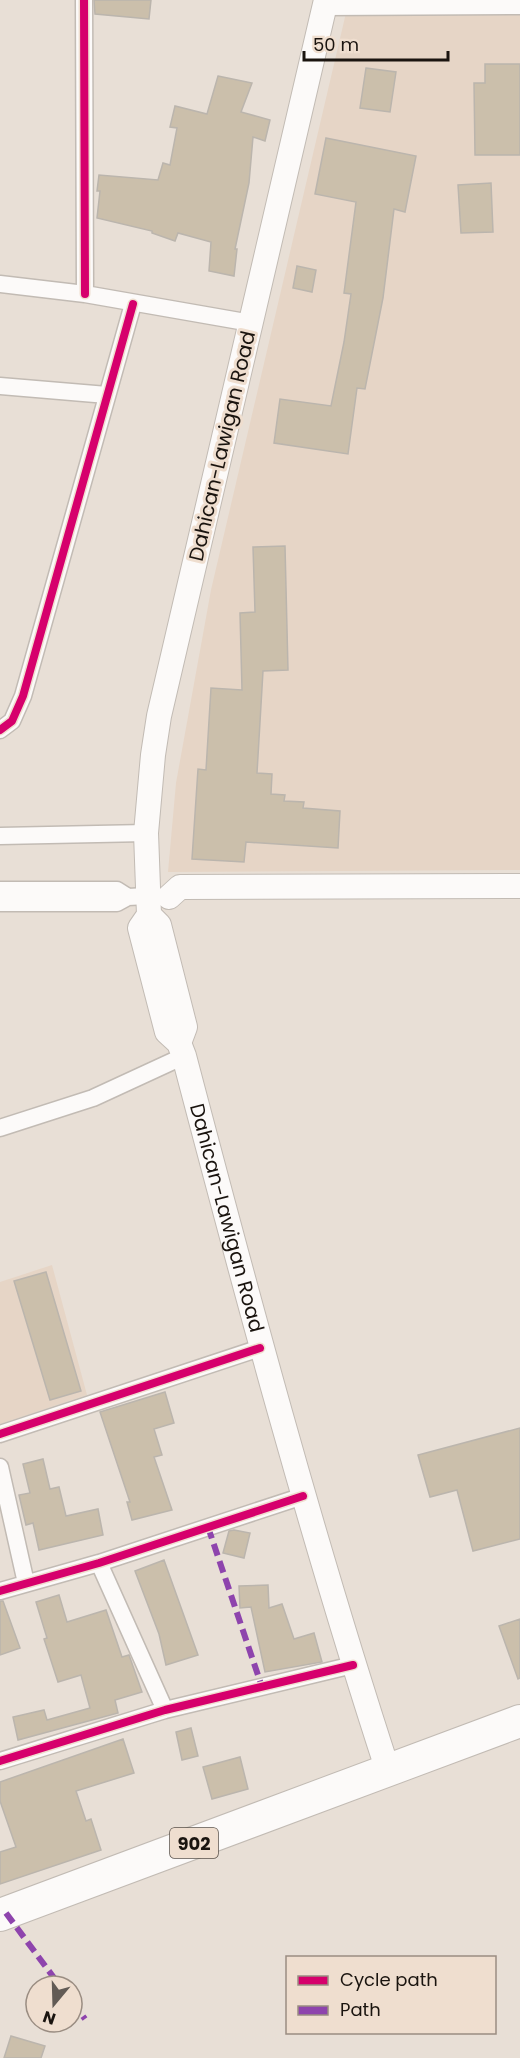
<svg xmlns="http://www.w3.org/2000/svg" width="520" height="2058" viewBox="0 0 520 2058" font-family="Poppins,sans-serif">
	<style>
		.built { fill: #e6d5c6 }
		.building { fill: #cbbfab; stroke: #bbb5ad; stroke-width: 1.5 }
		.lines { fill: none; stroke-linecap: round; stroke-linejoin: round }
		.street-casing { stroke: #c2bbb4; stroke-width: 19 }
		.secondary-casing { stroke: #c2bbb4; stroke-width: 26 }
		.highway-casing { stroke: #c2bbb4; stroke-width: 34 }
		.street { stroke: #fcfaf9; stroke-width: 16 }
		.secondary { stroke: #fcfaf9; stroke-width: 24 }
		.highway { stroke: #fcfaf9; stroke-width: 32 }
		.quiet { stroke: #8e44ad; stroke-width: 6; stroke-dasharray: 12 6; stroke-linecap: butt }
		.cycleway-casing { stroke: #efdecf; stroke-width: 11 }
		.cycleway { stroke: #d6006c; stroke-width: 8 }
		.labels { text-anchor: middle; dominant-baseline: central; stroke-width: 6; stroke-linejoin: round; paint-order: stroke }
		.shield { fill: #efdecf; stroke: #5a5149; stroke-width: 1.5 }
		.shield-label { font-size: 18px; font-weight: bold; fill: #1a140f }
		.street-label { font-size: 20px; fill: #1a140f; stroke: #efdecf }
	</style>
	<rect width="100%" height="100%" fill="#e8dfd6"/>
	<path class="built" d="M 349,0 L 520,0 L 520,870 L 168,872 L 176,783 L 211,590 Z
		M 52,1265 L 87,1395 L 0,1424 L 0,1282 Z"/>
	<path class="building" d="M 94,0 L 151,0 L 149,19 L 95,14 Z
		M 485,64 L 520,64 L 520,155 L 475,155 L 474,83 L 485,83 Z
		M 366,68 L 396,72 L 390,112 L 360,108 Z
		M 218,76 L 252,83 L 241,112 L 270,120 L 265,141 L 253,137 L 249,183 L 235,249 L 237,249 L 234,276 L 209,271 L 211,242 L 178,233 L 175,241 L 152,233 L 152,231 L 97,218 L 100,191 L 97,191 L 99,175 L 158,180 L 163,163 L 170,165 L 177,128 L 170,127 L 175,106 L 207,114 Z
		M 326,138 L 416,156 L 405,212 L 394,209 L 383,298 L 365,389 L 357,388 L 348,454 L 274,443 L 280,399 L 331,406 L 344,342 L 351,294 L 344,293 L 356,202 L 315,194 Z
		M 491,183 L 493,232 L 461,233 L 458,185 Z
		M 297,266 L 316,270 L 312,292 L 293,288 Z
		M 285,546 L 288,670 L 263,671 L 257,773 L 272,774 L 271,794 L 285,795 L 284,801 L 304,802 L 303,808 L 340,811 L 338,848 L 246,842 L 244,862 L 192,859 L 198,769 L 206,770 L 211,688 L 242,690 L 240,613 L 255,612 L 253,547 Z
		M 46,1272 L 81,1391 L 50,1400 L 14,1281 Z
		M 165,1392 L 174,1423 L 154,1429 L 162,1455 L 154,1457 L 172,1510 L 132,1520 L 127,1502 L 130,1502 L 100,1412 Z
		M 520,1428 L 520,1539 L 473,1551 L 457,1490 L 430,1497 L 418,1455 Z
		M 43,1459 L 50,1489 L 59,1487 L 66,1516 L 98,1509 L 103,1535 L 39,1550 L 33,1523 L 26,1525 L 19,1495 L 30,1493 L 23,1464 Z
		M 234,1530 L 250,1533 L 244,1558 L 223,1553 L 229,1531 Z
		M 164,1560 L 198,1655 L 166,1665 L 159,1634 L 135,1571 Z
		M 268,1585 L 269,1608 L 282,1604 L 294,1639 L 314,1633 L 322,1662 L 265,1672 L 251,1607 L 240,1608 L 239,1586 Z
		M 59,1595 L 67,1622 L 106,1610 L 122,1657 L 129,1655 L 142,1692 L 115,1700 L 118,1713 L 18,1740 L 13,1717 L 44,1710 L 47,1720 L 90,1708 L 81,1675 L 58,1682 L 44,1639 L 47,1638 L 36,1602 Z
		M 0,1601 L 3,1601 L 20,1648 L 0,1655 Z
		M 520,1619 L 520,1678 L 518,1679 L 499,1626 Z
		M 191,1728 L 198,1756 L 182,1760 L 176,1732 Z
		M 123,1739 L 134,1773 L 76,1791 L 86,1821 L 91,1819 L 101,1850 L 0,1884 L 0,1852 L 16,1847 L 0,1801 L 0,1782 Z
		M 240,1757 L 248,1789 L 212,1799 L 203,1767 Z
		M 11,2036 L 45,2046 L 41,2058 L 4,2058 Z"/>
	<g class="lines">
		<g class="street-casing">
			<path id="street" d="M 84,0 L 85,294
				M 324,7 L 520,6
				M 0,284 L 85,294 L 251,323
				M 0,386 L 107,395
				M 0,730 L 12,721 L 23,696 L 133,304
				M 0,836 L 146,833
				M 0,890 L 117,890 L 128,897
				M 0,903 L 117,903 L 128,897 L 147,896
				M 0,1128 L 93,1098 L 184,1056
				M 0,1434 L 260,1348
				M 0,1467 L 26,1583
				M 99,1563 L 165,1710
				M 0,1591 L 99,1563 L 303,1496
				M 0,1761 L 165,1710 L 353,1665"/>
		</g>
		<g class="secondary-casing">
			<g id="secondary">
				<path id="s1" d="M 326,0 L 159,716 L 153,755 L 146,833 L 149,915 L 140,928 L 167,1032 L 179,1043 L 184,1056 C 247,1296 311,1535 388,1771"/>
				<path d="M 169,897 L 180,887 L 520,886"/>
				<path d="M 149,915 L 159,925 L 185,1027 L 179,1043"/>
			</g>
		</g>
		<g class="highway-casing">
			<path id="highway" d="M 0,1915 L 520,1721"/>
		</g>
		<use href="#street" class="street"/>
		<use href="#secondary" class="secondary"/>
		<use href="#highway" class="highway"/>
		<path class="quiet" d="M 208,1527 L 262,1687
			M 6,1913 L 60,1986
			M 72,2002 L 85,2019"/>
		<g class="cycleway-casing">
			<path id="cycleway" d="M 84,0 L 85,294
				M 0,730 L 12,721 L 23,696 L 133,304
				M 0,1434 L 260,1348
				M 0,1591 L 99,1563 L 303,1496
				M 0,1761 L 165,1710 L 353,1665"/>
		</g>
		<use href="#cycleway" class="cycleway"/>
	</g>
	<g class="labels">
		<rect class="shield" x="170" y="1828" width="48" height="30" rx="4.5"/>
		<g class="shield-label">
			<text x="194" y="1843">902</text>
		</g>
		<g class="street-label">
			<text transform="translate(222 446) rotate(-77)">Dahican-Lawigan Road</text>
			<text stroke="none"><textPath href="#s1" startOffset="1256">Dahican-Lawigan Road</textPath></text>
		</g>
	</g>
	<rect x="286" y="1956" width="210" height="78" fill="#efdecf" stroke="#9a8d82" stroke-width="1.5"/>
	<rect x="298" y="1976" width="30" height="9" fill="#d6006c" stroke="#9a8d82" stroke-width="1.5"/>
	<text x="340" y="1986" font-size="18" fill="#1a140f">Cycle path</text>
	<rect x="298" y="2006" width="30" height="9" fill="#8e44ad" stroke="#9a8d82" stroke-width="1.5"/>
	<text x="340" y="2016" font-size="18" fill="#1a140f">Path</text>
	<g transform="translate(54 2004) rotate(199)"><circle r="28" fill="#efdecf" stroke="#9a8d82" stroke-width="1.5"/>
	<path d="M0-4.5L10 22L0 15L-10 22Z" fill="#625b55"/>
	<text y="-9" font-size="16" font-weight="bold" text-anchor="middle" fill="#1a140f">N</text>
	</g>
	<path d="M304 51v9h144v-9" fill="none" stroke="#1a140f" stroke-width="3"/>
	<text x="313" y="51" font-size="18" fill="#1a140f" stroke="#efdecf" stroke-width="4.5" paint-order="stroke">50 m</text>
</svg>
